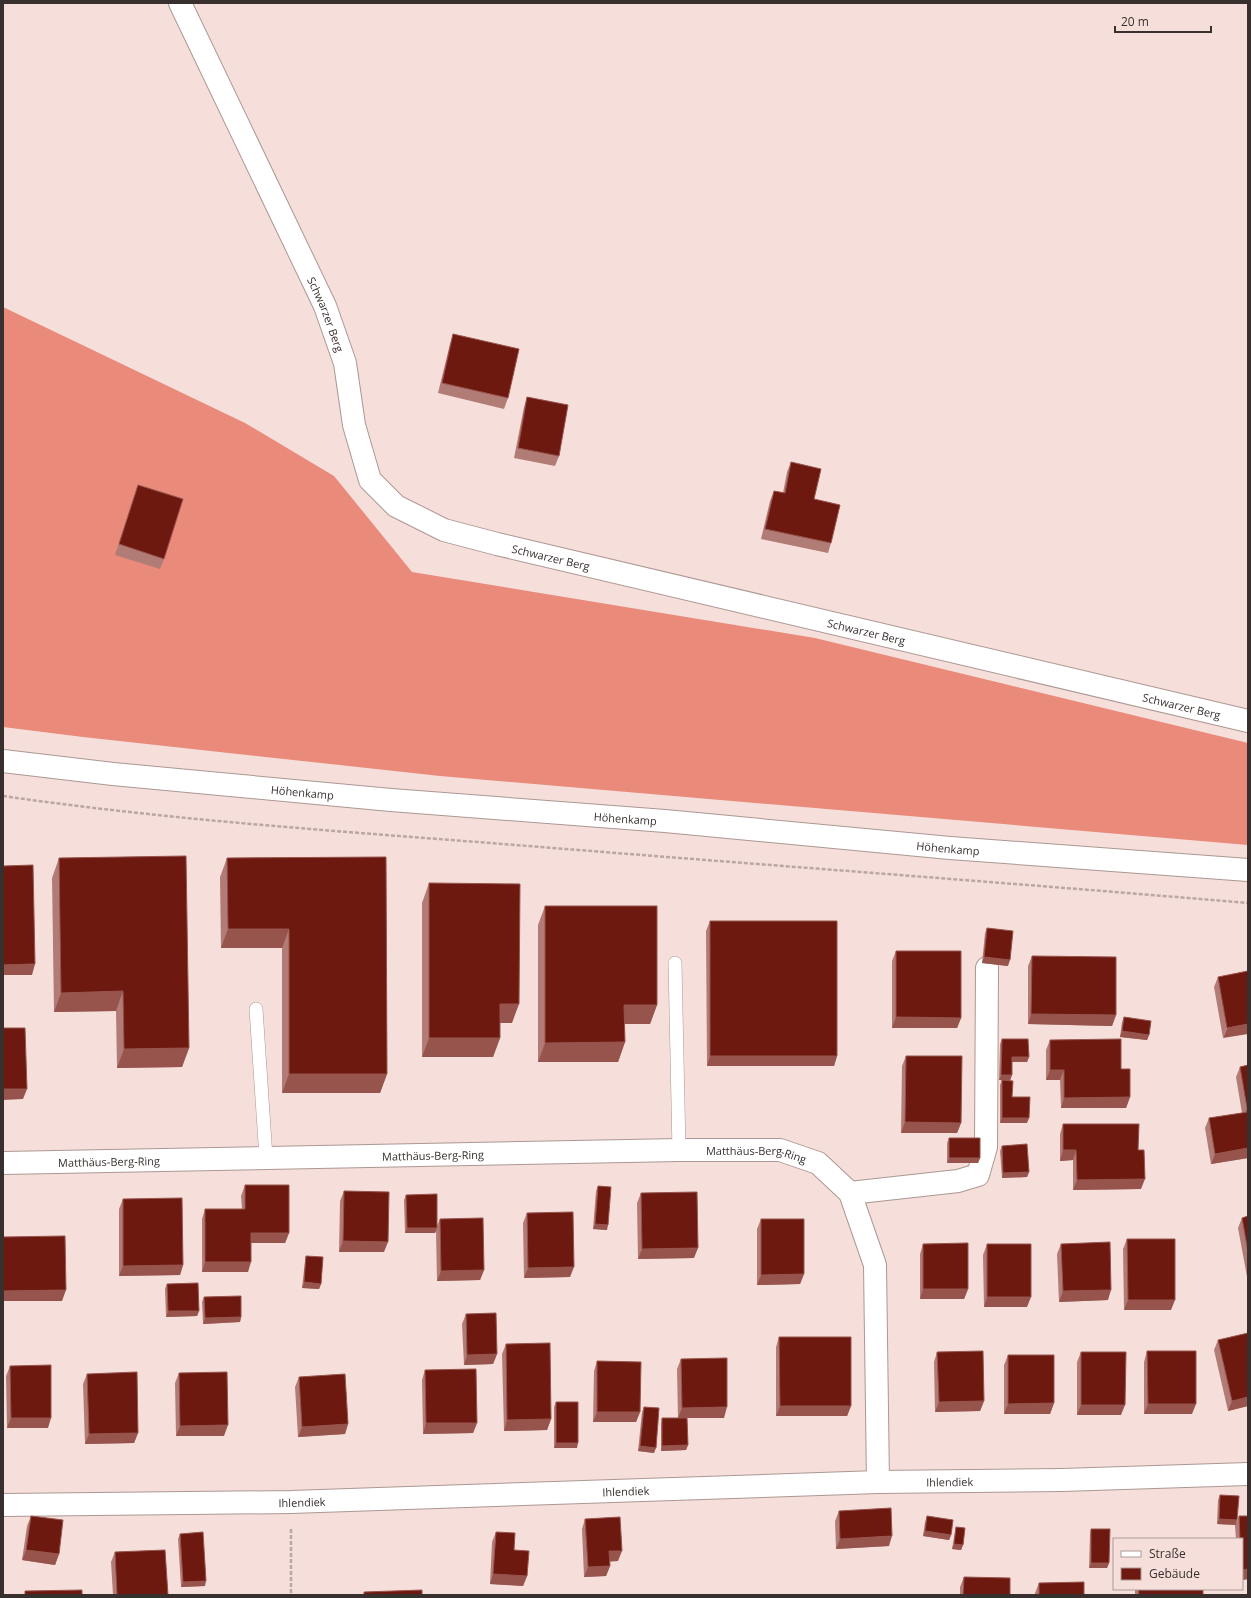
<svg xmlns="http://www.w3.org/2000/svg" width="1251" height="1598" viewBox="0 0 1251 1598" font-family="'Open Sans',sans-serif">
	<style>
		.forest { fill: #e98a7a }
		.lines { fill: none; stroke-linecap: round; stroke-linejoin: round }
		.lane-casing { stroke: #ac9793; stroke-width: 14 }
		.street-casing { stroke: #ac9793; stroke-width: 24 }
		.secondary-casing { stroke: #ac9793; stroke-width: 24 }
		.path { stroke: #baa7a4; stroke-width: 2.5; stroke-dasharray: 4 2; stroke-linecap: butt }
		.lane { stroke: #fff; stroke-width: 13 }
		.street { stroke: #fff; stroke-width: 22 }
		.secondary { stroke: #fff; stroke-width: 22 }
		.wall { fill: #b27c76 }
		.shaded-wall { fill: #96544d }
		.building { fill: #6d1910; stroke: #96544d }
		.labels { text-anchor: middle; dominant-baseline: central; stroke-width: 4; stroke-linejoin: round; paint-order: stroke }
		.street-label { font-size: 11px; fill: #38302e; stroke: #f6dfdb }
	</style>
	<rect width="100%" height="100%" fill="#f6dfdb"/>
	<path class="forest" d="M 3,307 L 245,423 L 334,476 L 412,572 L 815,638 L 1248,743 L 1248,845 L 440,776 L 83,737 L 3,727 Z"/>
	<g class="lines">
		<g class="lane-casing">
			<path id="lane" d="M 675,963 L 679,1150
				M 256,1009 L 266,1158"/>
		</g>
		<g class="street-casing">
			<g id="street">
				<path id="s1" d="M 180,3 L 325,306 L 345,363 L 354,425 L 370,480 L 396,506 L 444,530 L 497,544 L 1248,721"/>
				<path id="s2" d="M 3,1163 L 679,1150 L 780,1150 L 818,1163 L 850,1193 L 875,1265 L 878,1482"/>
				<path d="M 850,1193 L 958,1181 L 978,1175 L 986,1147 L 987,968"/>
				<path id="s3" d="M 3,1505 L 291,1502 L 878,1482 L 1062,1480 L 1248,1474"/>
			</g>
		</g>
		<g class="secondary-casing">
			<g id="secondary">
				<path id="s4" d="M 3,761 L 113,774 L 391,800 L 665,821 L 950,848 L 1248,870"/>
			</g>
		</g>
		<path class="path" d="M 3,796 C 169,820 336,831 503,844 C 751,864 1000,882 1248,903
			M 291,1529 L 291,1595"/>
		<use href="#lane" class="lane"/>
		<use href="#street" class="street"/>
		<use href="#secondary" class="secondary"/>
	</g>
	<path class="wall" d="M 453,334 L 508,398 L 504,409 L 438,393 L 450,344 Z
		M 527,397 L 559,456 L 555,466 L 514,458 L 524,407 Z
		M 791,462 L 814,499 L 831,543 L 828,553 L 761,539 L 770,501 L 774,491 L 783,493 L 787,472 Z
		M 138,485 L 164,559 L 160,569 L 115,555 Z
		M 386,857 L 387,1074 L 380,1093 L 282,1093 L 282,948 L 221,948 L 220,877 L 227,858 Z
		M 59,858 L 189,1048 L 182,1067 L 117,1068 L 116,1011 L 54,1012 L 52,878 Z
		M 429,883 L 512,1023 L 500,1023 L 500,1038 L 493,1057 L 422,1057 L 422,903 Z
		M 545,906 L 657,1005 L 650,1024 L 624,1024 L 625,1042 L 618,1062 L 538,1062 L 538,925 Z
		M 710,921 L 837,1056 L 834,1066 L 707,1066 L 706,931 Z
		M 987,928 L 1008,966 L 982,963 L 985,933 Z
		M 896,951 L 961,1018 L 957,1028 L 892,1028 L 892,961 Z
		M 1032,956 L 1116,1015 L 1112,1026 L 1028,1024 L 1028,966 Z
		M 1248,971 L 1223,1038 L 1214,987 L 1218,977 Z
		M 1124,1017 L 1149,1035 L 1147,1040 L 1120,1037 L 1122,1022 Z
		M 1002,1039 L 1029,1057 L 1027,1062 L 1012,1062 L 1010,1081 L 1012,1097 L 1027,1123 L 1000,1123 L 1000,1085 L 1002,1080 L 999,1080 L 1000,1044 Z
		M 1050,1040 L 1121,1069 L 1130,1097 L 1126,1108 L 1061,1108 L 1060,1080 L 1046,1080 L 1046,1050 Z
		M 906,1056 L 961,1123 L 957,1133 L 901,1133 L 902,1066 Z
		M 1248,1065 L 1248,1158 L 1211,1164 L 1205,1128 L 1209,1118 L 1242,1113 L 1236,1077 L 1240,1067 Z
		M 1063,1124 L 1138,1150 L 1141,1189 L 1073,1190 L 1073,1160 L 1060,1161 L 1060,1134 Z
		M 949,1138 L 980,1158 L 978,1163 L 947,1163 L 947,1143 Z
		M 1002,1146 L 1029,1172 L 1027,1177 L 1002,1178 L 1000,1151 Z
		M 245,1185 L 289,1233 L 285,1243 L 251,1243 L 248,1272 L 202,1272 L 202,1219 L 205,1209 L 242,1209 L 241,1196 Z
		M 598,1186 L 607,1230 L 593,1229 L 596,1191 Z
		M 344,1191 L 384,1252 L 339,1252 L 340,1201 Z
		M 641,1193 L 694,1258 L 638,1259 L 637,1203 Z
		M 406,1195 L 437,1226 L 440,1219 L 484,1270 L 480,1280 L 437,1281 L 436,1231 L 435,1233 L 405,1233 L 404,1200 Z
		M 123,1199 L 183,1265 L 180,1275 L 119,1276 L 119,1209 Z
		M 527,1213 L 570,1277 L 524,1278 L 523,1223 Z
		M 1248,1216 L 1248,1282 L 1238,1228 L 1242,1218 Z
		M 761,1219 L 804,1274 L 800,1284 L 757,1285 L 757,1229 Z
		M 1127,1239 L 1171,1310 L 1124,1310 L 1123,1249 Z
		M 923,1244 L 968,1289 L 964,1299 L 920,1299 L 920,1254 Z
		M 987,1244 L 1027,1307 L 984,1307 L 983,1255 Z
		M 1061,1244 L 1108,1300 L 1059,1302 L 1057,1254 Z
		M 306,1256 L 321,1284 L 319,1289 L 302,1288 L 305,1261 Z
		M 167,1284 L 199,1311 L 197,1316 L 166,1317 L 165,1289 Z
		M 204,1297 L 241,1317 L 240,1322 L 203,1324 L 202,1302 Z
		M 466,1314 L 497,1354 L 493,1364 L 464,1365 L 462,1324 Z
		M 779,1337 L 851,1406 L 847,1416 L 776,1416 L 776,1347 Z
		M 1218,1340 L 1248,1406 L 1228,1411 L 1214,1350 Z
		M 506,1344 L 551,1419 L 547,1430 L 504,1431 L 502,1354 Z
		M 1147,1351 L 1192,1414 L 1144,1414 L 1144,1362 Z
		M 937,1352 L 984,1401 L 980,1411 L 935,1412 L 934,1362 Z
		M 1081,1352 L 1121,1415 L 1077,1415 L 1077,1362 Z
		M 1008,1355 L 1054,1403 L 1050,1414 L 1004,1414 L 1004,1365 Z
		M 681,1359 L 724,1418 L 687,1418 L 688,1445 L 686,1450 L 661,1451 L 661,1424 L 662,1418 L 678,1418 L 677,1369 Z
		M 597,1361 L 640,1412 L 636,1422 L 593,1422 L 594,1371 Z
		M 10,1366 L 48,1428 L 7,1428 L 6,1376 Z
		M 425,1370 L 477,1423 L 473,1433 L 423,1434 L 422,1380 Z
		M 179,1373 L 224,1436 L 176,1436 L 175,1383 Z
		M 87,1374 L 138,1433 L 134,1443 L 85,1444 L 83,1384 Z
		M 299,1377 L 348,1424 L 345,1434 L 298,1437 L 295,1387 Z
		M 556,1402 L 577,1448 L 554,1448 L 554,1407 Z
		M 644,1407 L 654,1453 L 638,1451 L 642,1412 Z
		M 1220,1495 L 1236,1525 L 1217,1524 L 1218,1500 Z
		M 839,1511 L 889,1546 L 836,1549 L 835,1521 Z
		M 31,1516 L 59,1554 L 55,1565 L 22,1560 L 27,1526 Z
		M 927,1516 L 951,1535 L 949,1540 L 923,1536 L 925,1522 Z
		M 1239,1516 L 1248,1579 L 1242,1580 L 1242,1539 L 1236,1539 L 1235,1526 Z
		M 585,1519 L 618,1561 L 610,1561 L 610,1566 L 606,1576 L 584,1577 L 582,1529 Z
		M 956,1527 L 963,1545 L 961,1550 L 952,1549 L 955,1532 Z
		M 1091,1529 L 1109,1563 L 1107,1568 L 1089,1568 L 1090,1534 Z
		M 496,1532 L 514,1550 L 527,1576 L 523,1586 L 490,1584 L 492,1542 Z
		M 180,1534 L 205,1586 L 181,1587 L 178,1539 Z
		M 115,1552 L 168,1595 L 113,1595 L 111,1562 Z
		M 964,1577 L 1010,1595 L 960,1595 L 960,1587 Z
		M 1039,1583 L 1084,1595 L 1035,1595 L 1035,1593 Z
		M 1135,1589 L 1203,1589 L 1203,1595 L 1135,1595 Z"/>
	<path class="shaded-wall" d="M 228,929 L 289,929 L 282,948 L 221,948 Z
		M 984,957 L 1010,960 L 1008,966 L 982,963 Z
		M 35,964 L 32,975 L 3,975 L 3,965 Z
		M 123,991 L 116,1011 L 54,1012 L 61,993 Z
		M 500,1004 L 519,1004 L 512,1023 L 493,1023 Z
		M 624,1005 L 657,1005 L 650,1024 L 617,1024 Z
		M 1031,1014 L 1116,1015 L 1112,1026 L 1028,1024 Z
		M 896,1017 L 961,1018 L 957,1028 L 892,1028 Z
		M 1248,1024 L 1248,1034 L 1223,1038 L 1227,1028 Z
		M 1122,1031 L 1149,1035 L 1147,1040 L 1120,1037 Z
		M 429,1038 L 500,1038 L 493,1057 L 422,1057 Z
		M 625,1042 L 618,1062 L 538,1062 L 545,1043 Z
		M 189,1048 L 182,1067 L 117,1068 L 124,1049 Z
		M 710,1056 L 837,1056 L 834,1066 L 707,1066 Z
		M 1012,1057 L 1029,1057 L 1027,1062 L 1011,1062 Z
		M 1050,1070 L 1064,1070 L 1060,1080 L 1046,1080 Z
		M 289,1074 L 387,1074 L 380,1093 L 282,1093 Z
		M 1001,1075 L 1012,1075 L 1010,1081 L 999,1080 Z
		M 3,1089 L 27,1089 L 23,1099 L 3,1100 Z
		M 1130,1097 L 1126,1108 L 1061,1108 L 1064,1098 Z
		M 1248,1107 L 1248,1117 L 1243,1118 L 1247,1108 Z
		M 1002,1118 L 1029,1118 L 1027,1123 L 1000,1123 Z
		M 905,1122 L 961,1123 L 957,1133 L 901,1133 Z
		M 1248,1148 L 1248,1158 L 1211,1164 L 1215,1154 Z
		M 1063,1150 L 1076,1150 L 1073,1160 L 1060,1161 Z
		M 949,1158 L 980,1158 L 978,1163 L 947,1163 Z
		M 1029,1172 L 1027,1177 L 1002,1178 L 1003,1173 Z
		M 1145,1179 L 1141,1189 L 1073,1190 L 1077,1180 Z
		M 595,1224 L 608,1225 L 607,1230 L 593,1229 Z
		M 407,1228 L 437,1228 L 435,1233 L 405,1233 Z
		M 251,1233 L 289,1233 L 285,1243 L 248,1243 Z
		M 343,1241 L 388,1242 L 384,1252 L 339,1252 Z
		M 698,1248 L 694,1258 L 638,1259 L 642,1249 Z
		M 205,1262 L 251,1262 L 248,1272 L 202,1272 Z
		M 183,1265 L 180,1275 L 119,1276 L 123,1266 Z
		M 574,1267 L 570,1277 L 524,1278 L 528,1268 Z
		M 484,1270 L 480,1280 L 437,1281 L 441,1271 Z
		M 804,1274 L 800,1284 L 757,1285 L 761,1275 Z
		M 304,1282 L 321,1284 L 319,1289 L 302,1288 Z
		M 923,1289 L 968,1289 L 964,1299 L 920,1299 Z
		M 66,1290 L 62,1301 L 3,1301 L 3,1291 Z
		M 1111,1290 L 1108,1300 L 1059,1302 L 1063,1291 Z
		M 987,1297 L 1031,1297 L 1027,1307 L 984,1307 Z
		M 1128,1300 L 1175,1300 L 1171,1310 L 1124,1310 Z
		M 168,1311 L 199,1311 L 197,1316 L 166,1317 Z
		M 241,1317 L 240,1322 L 203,1324 L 205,1318 Z
		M 497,1354 L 493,1364 L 464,1365 L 467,1355 Z
		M 1248,1397 L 1248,1406 L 1228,1411 L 1232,1401 Z
		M 984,1401 L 980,1411 L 935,1412 L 939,1402 Z
		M 1054,1403 L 1050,1414 L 1004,1414 L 1008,1404 Z
		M 1148,1404 L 1196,1404 L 1192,1414 L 1144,1414 Z
		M 1081,1405 L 1125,1405 L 1121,1415 L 1077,1415 Z
		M 780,1406 L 851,1406 L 847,1416 L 776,1416 Z
		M 727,1407 L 724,1418 L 678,1418 L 682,1408 Z
		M 597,1412 L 640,1412 L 636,1422 L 593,1422 Z
		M 11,1418 L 51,1418 L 48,1428 L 7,1428 Z
		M 551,1419 L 547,1430 L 504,1431 L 507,1420 Z
		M 426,1423 L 477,1423 L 473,1433 L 423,1434 Z
		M 348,1424 L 345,1434 L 298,1437 L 302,1427 Z
		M 228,1425 L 224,1436 L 176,1436 L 180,1426 Z
		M 138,1433 L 134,1443 L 85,1444 L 89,1434 Z
		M 556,1443 L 578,1443 L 577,1448 L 554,1448 Z
		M 688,1445 L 686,1450 L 661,1451 L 662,1446 Z
		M 640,1446 L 656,1448 L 654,1453 L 638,1451 Z
		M 1219,1519 L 1237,1520 L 1236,1525 L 1217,1524 Z
		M 925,1531 L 951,1535 L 949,1540 L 923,1536 Z
		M 892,1536 L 889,1546 L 836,1549 L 840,1539 Z
		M 954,1544 L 963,1545 L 961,1550 L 952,1549 Z
		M 26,1550 L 59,1554 L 55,1565 L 22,1560 Z
		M 609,1551 L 622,1551 L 618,1561 L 606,1562 Z
		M 1091,1563 L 1109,1563 L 1107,1568 L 1089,1568 Z
		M 610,1566 L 606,1576 L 584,1577 L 588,1567 Z
		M 1248,1569 L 1248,1579 L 1242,1580 L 1242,1570 Z
		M 493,1574 L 527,1576 L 523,1586 L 490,1584 Z
		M 206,1581 L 205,1586 L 181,1587 L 183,1582 Z"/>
	<path class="building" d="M 453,334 L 519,349 L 508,398 L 442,383 Z
		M 527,397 L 568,405 L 559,456 L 518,448 Z
		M 791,462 L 821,469 L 814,499 L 840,505 L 831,543 L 765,529 L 774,491 L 785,493 Z
		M 138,485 L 183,499 L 164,559 L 119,544 Z
		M 186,856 L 189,1048 L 124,1049 L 123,991 L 61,993 L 59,858 Z
		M 386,857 L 387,1074 L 289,1074 L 289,929 L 228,929 L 227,858 Z
		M 33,865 L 35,964 L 3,965 L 3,866 Z
		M 429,883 L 520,884 L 519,1004 L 500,1004 L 500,1038 L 429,1038 Z
		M 545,906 L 657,906 L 657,1005 L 624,1005 L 625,1042 L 545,1043 Z
		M 710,921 L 837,921 L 837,1056 L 710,1056 Z
		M 987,928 L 1013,931 L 1010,960 L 984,957 Z
		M 896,951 L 961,951 L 961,1018 L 896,1017 Z
		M 1032,956 L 1116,957 L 1116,1015 L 1031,1014 Z
		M 1248,971 L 1248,1024 L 1227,1028 L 1218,977 Z
		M 1124,1017 L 1151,1021 L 1149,1035 L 1122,1031 Z
		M 3,1028 L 25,1028 L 27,1089 L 3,1089 Z
		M 1002,1039 L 1028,1039 L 1029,1057 L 1012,1057 L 1012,1075 L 1001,1075 Z
		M 1121,1039 L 1121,1069 L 1130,1069 L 1130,1097 L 1064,1098 L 1064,1070 L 1050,1070 L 1050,1040 Z
		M 906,1056 L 962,1056 L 961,1123 L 905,1122 Z
		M 1248,1065 L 1248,1107 L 1247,1108 L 1240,1067 Z
		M 1002,1080 L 1013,1081 L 1012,1097 L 1030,1097 L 1029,1118 L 1002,1118 Z
		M 1248,1112 L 1248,1148 L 1215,1154 L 1209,1118 Z
		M 1063,1124 L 1139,1124 L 1138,1150 L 1144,1150 L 1145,1179 L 1077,1180 L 1076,1150 L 1063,1150 Z
		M 949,1138 L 980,1138 L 980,1158 L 949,1158 Z
		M 1027,1144 L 1029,1172 L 1003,1173 L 1002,1146 Z
		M 245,1185 L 289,1185 L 289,1233 L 251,1233 L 251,1262 L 205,1262 L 205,1209 L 245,1209 Z
		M 598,1186 L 611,1187 L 608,1225 L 595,1224 Z
		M 344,1191 L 389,1192 L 388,1242 L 343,1241 Z
		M 697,1192 L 698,1248 L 642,1249 L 641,1193 Z
		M 437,1194 L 437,1228 L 407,1228 L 406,1195 Z
		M 182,1198 L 183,1265 L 123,1266 L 123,1199 Z
		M 573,1212 L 574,1267 L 528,1268 L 527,1213 Z
		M 1248,1216 L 1248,1252 L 1242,1218 Z
		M 483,1218 L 484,1270 L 441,1271 L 440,1219 Z
		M 761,1219 L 804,1219 L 804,1274 L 761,1275 Z
		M 65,1236 L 66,1290 L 3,1291 L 3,1237 Z
		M 1127,1239 L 1175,1239 L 1175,1300 L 1128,1300 Z
		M 1110,1242 L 1111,1290 L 1063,1291 L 1061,1244 Z
		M 968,1243 L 968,1289 L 923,1289 L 923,1244 Z
		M 987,1244 L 1031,1244 L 1031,1297 L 987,1297 Z
		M 306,1256 L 323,1257 L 321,1284 L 304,1282 Z
		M 198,1283 L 199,1311 L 168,1311 L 167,1284 Z
		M 241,1296 L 241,1317 L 205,1318 L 204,1297 Z
		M 496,1313 L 497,1354 L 467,1355 L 466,1314 Z
		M 1248,1333 L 1248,1397 L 1232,1401 L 1218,1340 Z
		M 779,1337 L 851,1337 L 851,1406 L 780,1406 Z
		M 550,1343 L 551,1419 L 507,1420 L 506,1344 Z
		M 983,1351 L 984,1401 L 939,1402 L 937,1352 Z
		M 1147,1351 L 1196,1351 L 1196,1404 L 1148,1404 Z
		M 1081,1352 L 1126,1352 L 1125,1405 L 1081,1405 Z
		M 1008,1355 L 1054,1355 L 1054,1403 L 1008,1404 Z
		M 727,1358 L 727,1407 L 682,1408 L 681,1359 Z
		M 597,1361 L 641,1362 L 640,1412 L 597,1412 Z
		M 51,1365 L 51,1418 L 11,1418 L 10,1366 Z
		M 476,1369 L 477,1423 L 426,1423 L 425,1370 Z
		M 137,1372 L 138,1433 L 89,1434 L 87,1374 Z
		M 227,1372 L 228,1425 L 180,1426 L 179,1373 Z
		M 345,1374 L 348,1424 L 302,1427 L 299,1377 Z
		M 556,1402 L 578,1402 L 578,1443 L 556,1443 Z
		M 644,1407 L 659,1408 L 656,1448 L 640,1446 Z
		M 662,1418 L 687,1418 L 688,1445 L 662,1446 Z
		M 1220,1495 L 1239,1496 L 1237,1520 L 1219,1519 Z
		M 891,1508 L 892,1536 L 840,1539 L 839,1511 Z
		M 31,1516 L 63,1520 L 59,1554 L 26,1550 Z
		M 927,1516 L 953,1520 L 951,1535 L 925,1531 Z
		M 1239,1516 L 1248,1516 L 1248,1569 L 1242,1570 L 1242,1539 L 1240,1539 Z
		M 620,1517 L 622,1551 L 609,1551 L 610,1566 L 588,1567 L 585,1519 Z
		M 956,1527 L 965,1528 L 963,1545 L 954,1544 Z
		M 1091,1529 L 1110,1529 L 1109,1563 L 1091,1563 Z
		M 203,1532 L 206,1581 L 183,1582 L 180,1534 Z
		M 496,1532 L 515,1533 L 514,1550 L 529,1551 L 527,1576 L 493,1574 Z
		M 165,1550 L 168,1595 L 117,1595 L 115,1552 Z
		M 964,1577 L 1010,1578 L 1010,1595 L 963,1595 Z
		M 1084,1582 L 1084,1595 L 1039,1595 L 1039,1583 Z
		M 1138,1589 L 1203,1589 L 1203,1595 L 1139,1595 Z
		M 82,1590 L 82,1595 L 25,1595 L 25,1591 Z
		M 422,1590 L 422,1595 L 364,1595 L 364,1592 Z"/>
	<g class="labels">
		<g class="street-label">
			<text stroke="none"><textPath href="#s1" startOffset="344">Schwarzer Berg</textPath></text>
			<text stroke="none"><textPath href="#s1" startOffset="717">Schwarzer Berg</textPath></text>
			<text stroke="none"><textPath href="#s1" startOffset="1041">Schwarzer Berg</textPath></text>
			<text stroke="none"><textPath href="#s1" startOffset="1365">Schwarzer Berg</textPath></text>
			<text stroke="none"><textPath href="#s4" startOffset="301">Höhenkamp</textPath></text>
			<text stroke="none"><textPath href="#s4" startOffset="625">Höhenkamp</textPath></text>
			<text stroke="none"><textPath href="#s4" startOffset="949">Höhenkamp</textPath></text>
			<text stroke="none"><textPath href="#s2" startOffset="430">Matthäus-Berg-Ring</textPath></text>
			<text stroke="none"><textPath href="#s2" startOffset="754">Matthäus-Berg-Ring</textPath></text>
			<text stroke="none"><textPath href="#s2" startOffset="106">Matthäus-Berg-Ring</textPath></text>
			<text stroke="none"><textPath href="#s3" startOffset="947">Ihlendiek</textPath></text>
			<text stroke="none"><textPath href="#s3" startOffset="623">Ihlendiek</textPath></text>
			<text stroke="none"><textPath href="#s3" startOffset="299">Ihlendiek</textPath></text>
		</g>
	</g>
	<rect width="1251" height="1598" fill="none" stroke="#38302e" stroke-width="8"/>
	<rect x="1113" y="1538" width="130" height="52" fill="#f6dfdb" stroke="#aa9996"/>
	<rect x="1121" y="1551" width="20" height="6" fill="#ffffff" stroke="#aa9996"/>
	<text x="1149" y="1558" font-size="12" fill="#38302e">Straße</text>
	<rect x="1121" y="1568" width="20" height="12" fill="#6d1910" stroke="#aa9996"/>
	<text x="1149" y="1578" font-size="12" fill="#38302e">Gebäude</text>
	<path d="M1115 26v6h96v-6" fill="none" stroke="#38302e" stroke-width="2"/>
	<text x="1121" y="26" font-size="12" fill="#38302e" stroke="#f6dfdb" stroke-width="3" paint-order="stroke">20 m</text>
</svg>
